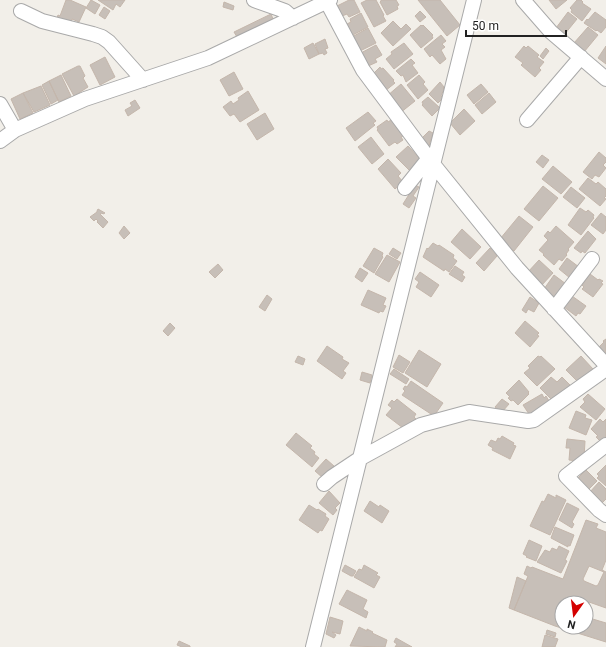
<svg xmlns="http://www.w3.org/2000/svg" width="606" height="647" viewBox="0 0 606 647" font-family="Roboto,sans-serif">
	<style>
		.building { fill: #c7bfb8; stroke: #c4b6ab; fill-rule: evenodd }
		.lines { fill: none; stroke-linecap: round; stroke-linejoin: round }
		.minor-casing { stroke: #a9a9a9; stroke-width: 16 }
		.minor { stroke: #fff; stroke-width: 14 }
	</style>
	<rect width="100%" height="100%" fill="#f2efe9"/>
	<path class="building" d="M 66,0 L 70,0 L 86,7 L 79,22 L 72,19 L 71,23 L 57,18 L 58,15 L 60,16 Z
		M 91,0 L 100,5 L 95,14 L 86,8 Z
		M 98,0 L 125,0 L 120,7 L 116,4 L 113,10 Z
		M 349,0 L 354,0 L 360,12 L 349,17 L 347,14 L 342,16 L 337,6 Z
		M 367,0 L 376,0 L 384,15 L 383,16 L 386,21 L 374,27 L 361,3 Z
		M 381,0 L 396,0 L 399,5 L 397,6 L 398,9 L 387,15 L 380,2 L 381,1 Z
		M 418,0 L 440,0 L 460,25 L 447,36 Z
		M 549,0 L 567,0 L 556,9 Z
		M 577,0 L 581,0 L 583,2 L 582,3 L 591,9 L 582,21 L 571,12 L 572,10 L 570,8 Z
		M 224,2 L 234,6 L 233,10 L 223,7 Z
		M 104,7 L 110,11 L 105,19 L 99,15 Z
		M 420,11 L 426,17 L 420,22 L 415,16 Z
		M 568,12 L 577,19 L 564,35 L 556,28 Z
		M 595,12 L 606,20 L 606,27 L 601,33 L 597,30 L 596,31 L 584,23 L 587,19 L 588,20 Z
		M 361,13 L 368,27 L 351,36 L 345,25 L 351,22 L 350,19 Z
		M 271,14 L 273,19 L 237,37 L 234,32 Z
		M 393,21 L 401,29 L 406,24 L 411,29 L 393,46 L 381,33 Z
		M 421,25 L 422,26 L 423,25 L 433,35 L 432,36 L 433,38 L 421,48 L 410,35 Z
		M 588,27 L 598,35 L 584,52 L 574,43 Z
		M 368,28 L 376,43 L 358,52 L 352,37 Z
		M 441,35 L 446,41 L 442,44 L 445,47 L 441,50 L 446,59 L 440,64 L 432,55 L 430,57 L 424,49 Z
		M 325,39 L 328,48 L 325,49 L 327,53 L 324,55 L 323,53 L 319,54 L 315,44 Z
		M 313,43 L 319,54 L 309,59 L 304,48 Z
		M 404,43 L 413,54 L 394,69 L 386,59 L 392,54 L 391,52 Z
		M 376,45 L 382,55 L 375,59 L 377,62 L 366,67 L 359,54 Z
		M 524,46 L 526,48 L 528,46 L 539,55 L 537,57 L 544,62 L 539,68 L 541,70 L 535,77 L 521,65 L 523,63 L 515,57 Z
		M 606,46 L 606,64 L 598,58 Z
		M 546,48 L 549,51 L 543,59 L 540,56 Z
		M 105,57 L 115,77 L 100,85 L 90,65 Z
		M 411,59 L 415,63 L 412,65 L 418,73 L 406,82 L 403,75 L 401,76 L 396,71 Z
		M 78,66 L 80,66 L 85,76 L 83,78 L 88,87 L 74,96 L 62,74 Z
		M 380,67 L 381,69 L 383,68 L 394,80 L 393,81 L 395,83 L 385,91 L 371,76 Z
		M 234,72 L 243,89 L 229,96 L 220,80 Z
		M 61,75 L 71,96 L 59,102 L 49,81 Z
		M 419,75 L 425,82 L 423,84 L 428,90 L 418,99 L 407,85 Z
		M 49,81 L 58,100 L 51,104 L 42,85 Z
		M 440,82 L 444,87 L 443,88 L 444,89 L 441,96 L 443,98 L 438,103 L 429,94 Z
		M 401,84 L 415,101 L 400,113 L 387,96 Z
		M 481,84 L 488,92 L 474,104 L 467,95 Z
		M 41,86 L 50,105 L 34,112 L 23,93 Z
		M 248,91 L 259,110 L 240,122 L 234,114 L 230,116 L 223,107 L 231,101 L 233,104 L 239,100 L 238,98 Z
		M 23,93 L 33,113 L 20,119 L 11,99 Z
		M 489,93 L 496,102 L 482,114 L 475,105 Z
		M 428,97 L 440,108 L 432,116 L 422,105 L 423,104 L 422,102 Z
		M 135,100 L 140,108 L 128,116 L 125,110 L 132,106 L 130,103 Z
		M 464,109 L 475,121 L 460,135 L 450,123 Z
		M 368,112 L 376,121 L 373,123 L 375,125 L 355,141 L 346,128 Z
		M 265,113 L 274,129 L 257,140 L 247,124 Z
		M 387,120 L 388,122 L 391,120 L 403,136 L 401,137 L 403,140 L 397,144 L 395,142 L 389,146 L 377,130 L 378,129 L 377,127 Z
		M 429,131 L 433,133 L 428,149 L 420,140 Z
		M 371,137 L 384,154 L 372,164 L 358,147 Z
		M 408,146 L 423,162 L 410,171 L 396,157 Z
		M 599,152 L 606,158 L 606,162 L 603,165 L 606,168 L 599,177 L 595,175 L 592,179 L 583,172 Z
		M 542,155 L 549,160 L 543,168 L 536,162 Z
		M 388,159 L 401,173 L 398,176 L 403,182 L 395,189 L 378,169 Z
		M 553,166 L 572,182 L 561,194 L 542,179 Z
		M 588,178 L 596,184 L 598,182 L 606,189 L 606,196 L 604,198 L 606,199 L 600,206 L 579,189 Z
		M 415,185 L 419,187 L 413,196 L 416,198 L 409,208 L 403,204 Z
		M 543,186 L 558,198 L 539,221 L 524,209 Z
		M 571,187 L 585,198 L 577,208 L 563,197 Z
		M 580,208 L 586,212 L 588,210 L 594,215 L 593,217 L 594,218 L 581,235 L 568,225 Z
		M 98,209 L 105,213 L 103,214 L 102,213 L 100,214 L 108,222 L 103,228 L 97,222 L 98,221 L 96,219 L 94,221 L 90,217 L 97,212 L 97,211 Z
		M 601,213 L 606,217 L 606,230 L 603,234 L 591,225 Z
		M 519,216 L 533,227 L 514,251 L 500,239 Z
		M 124,226 L 130,233 L 124,239 L 119,233 Z
		M 556,226 L 574,242 L 568,249 L 569,250 L 566,254 L 567,255 L 562,261 L 559,259 L 554,265 L 543,255 L 544,254 L 539,250 L 548,240 L 544,236 L 548,231 L 550,233 Z
		M 462,229 L 481,247 L 470,259 L 451,242 Z
		M 588,231 L 596,239 L 585,253 L 582,251 L 581,253 L 574,248 Z
		M 433,243 L 438,246 L 439,245 L 454,255 L 453,258 L 457,261 L 449,272 L 445,269 L 444,271 L 423,257 L 427,248 L 428,249 Z
		M 374,248 L 383,253 L 382,256 L 383,257 L 374,273 L 363,266 Z
		M 393,248 L 401,253 L 397,259 L 389,254 Z
		M 490,248 L 497,256 L 484,271 L 476,263 Z
		M 387,255 L 400,262 L 389,282 L 375,274 Z
		M 567,258 L 579,267 L 570,278 L 559,269 Z
		M 539,260 L 553,273 L 541,286 L 527,273 Z
		M 218,264 L 223,270 L 215,278 L 209,272 Z
		M 455,266 L 464,272 L 462,275 L 465,277 L 462,282 L 449,274 Z
		M 360,268 L 368,273 L 362,282 L 355,277 Z
		M 420,272 L 439,285 L 431,297 L 416,287 L 419,282 L 415,279 Z
		M 590,274 L 598,280 L 599,279 L 603,281 L 601,283 L 603,284 L 593,297 L 582,289 L 584,287 L 582,285 Z
		M 554,275 L 566,284 L 556,297 L 555,296 L 554,297 L 544,289 Z
		M 368,290 L 386,298 L 383,305 L 386,306 L 383,312 L 380,311 L 379,313 L 361,305 Z
		M 267,295 L 272,299 L 265,311 L 259,307 Z
		M 572,296 L 586,306 L 580,314 L 578,313 L 576,316 L 564,307 Z
		M 530,297 L 539,303 L 534,312 L 528,309 L 526,313 L 522,310 Z
		M 525,321 L 539,333 L 537,335 L 539,336 L 530,347 L 515,333 Z
		M 170,323 L 175,328 L 168,336 L 163,331 Z
		M 606,339 L 606,355 L 599,347 L 604,342 L 603,341 Z
		M 327,346 L 343,357 L 342,359 L 349,363 L 343,371 L 346,373 L 342,379 L 317,361 Z
		M 419,350 L 441,364 L 427,387 L 405,373 Z
		M 399,355 L 410,362 L 403,373 L 393,367 Z
		M 298,356 L 305,359 L 303,365 L 295,362 Z
		M 538,356 L 540,357 L 541,356 L 555,369 L 537,386 L 524,373 L 530,368 L 528,366 Z
		M 581,356 L 593,369 L 579,383 L 566,370 Z
		M 394,369 L 409,379 L 406,384 L 390,374 Z
		M 362,372 L 372,375 L 370,383 L 360,380 Z
		M 551,377 L 557,382 L 562,377 L 572,387 L 554,402 L 540,388 Z
		M 519,380 L 529,392 L 528,393 L 529,394 L 518,405 L 513,400 L 511,401 L 508,398 L 510,397 L 506,393 Z
		M 411,381 L 443,403 L 434,416 L 402,395 L 405,391 L 403,389 L 405,386 L 407,387 Z
		M 542,394 L 544,398 L 546,396 L 551,404 L 531,417 L 523,405 Z
		M 588,394 L 605,409 L 596,420 L 580,407 L 585,402 L 583,399 Z
		M 397,399 L 416,414 L 414,417 L 416,419 L 413,423 L 411,422 L 407,428 L 404,426 L 403,428 L 386,415 L 392,408 L 388,405 L 392,400 L 394,402 Z
		M 502,399 L 509,404 L 502,412 L 495,407 Z
		M 576,411 L 586,415 L 585,418 L 592,420 L 586,435 L 569,428 Z
		M 600,419 L 603,422 L 606,419 L 606,437 L 601,442 L 596,437 L 598,436 L 591,429 Z
		M 296,433 L 312,446 L 310,448 L 315,452 L 314,454 L 319,458 L 312,467 L 286,445 Z
		M 502,436 L 514,443 L 513,445 L 516,446 L 510,459 L 492,450 L 493,448 L 488,445 L 491,440 L 496,442 L 498,438 L 500,439 Z
		M 567,439 L 585,441 L 584,458 L 578,461 L 569,460 L 570,448 L 566,448 Z
		M 326,459 L 334,466 L 323,478 L 315,471 Z
		M 606,465 L 606,486 L 597,478 L 599,476 L 597,474 Z
		M 586,470 L 597,481 L 588,490 L 577,479 Z
		M 599,482 L 606,489 L 606,499 L 601,504 L 589,493 Z
		M 329,491 L 340,503 L 335,508 L 337,510 L 333,515 L 319,503 Z
		M 548,494 L 556,498 L 556,495 L 566,500 L 550,535 L 530,526 L 542,501 L 544,502 Z
		M 370,501 L 379,507 L 380,505 L 389,511 L 382,523 L 364,511 Z
		M 567,503 L 579,509 L 572,522 L 574,524 L 572,528 L 559,520 Z
		M 309,505 L 317,510 L 318,509 L 326,514 L 325,516 L 329,519 L 322,531 L 320,530 L 318,533 L 299,520 Z
		M 586,520 L 598,524 L 596,528 L 606,532 L 606,560 L 602,570 L 606,572 L 606,608 L 589,602 L 586,611 L 586,603 L 562,603 L 562,627 L 586,627 L 586,617 L 606,623 L 606,642 L 555,626 L 514,610 L 528,576 L 524,574 L 527,566 L 531,568 L 532,567 L 563,579 ZM 589,566 L 604,572 L 598,585 L 596,586 L 584,581 L 583,579 Z
		M 555,527 L 574,535 L 570,546 L 568,545 L 568,547 L 551,538 Z
		M 529,540 L 542,546 L 536,561 L 526,557 L 527,556 L 523,554 Z
		M 559,546 L 569,551 L 565,560 L 567,561 L 561,573 L 537,562 L 545,550 L 550,552 L 552,548 L 557,550 Z
		M 345,565 L 356,571 L 353,576 L 351,576 L 342,571 Z
		M 364,565 L 378,573 L 376,575 L 380,577 L 374,588 L 354,577 L 359,569 L 362,570 Z
		M 517,577 L 526,581 L 514,610 L 509,608 Z
		M 347,590 L 367,600 L 363,609 L 368,612 L 366,618 L 339,604 Z
		M 330,617 L 343,621 L 340,634 L 332,632 L 336,635 L 334,638 L 326,634 Z
		M 359,627 L 367,631 L 367,629 L 373,632 L 372,633 L 387,640 L 385,647 L 350,646 Z
		M 547,630 L 556,633 L 555,637 L 546,634 Z
		M 545,635 L 558,639 L 555,647 L 542,647 Z
		M 396,638 L 412,647 L 395,647 L 397,644 L 394,642 Z
		M 179,641 L 190,646 L 190,647 L 182,647 L 177,645 Z"/>
	<g class="lines">
		<g class="minor-casing">
			<path id="minor" d="M 254,0 L 285,11 L 293,18
				M 523,0 L 551,32 L 606,79
				M 327,2 L 363,70 L 433,164 L 517,268 L 606,365
				M 21,11 L 42,21 L 93,34 L 102,37 L 109,42 L 143,80
				M 0,104 L 15,130
				M 527,120 L 581,57
				M 0,141 L 15,130 L 85,99 L 208,58 L 330,0
				M 405,188 L 429,158
				M 554,309 L 592,259
				M 606,445 L 566,476 L 599,510 L 606,515
				M 324,484 L 332,477 L 359,459 L 421,425 L 469,412 L 528,421 L 534,420 L 606,369
				M 313,647 L 474,0"/>
		</g>
		<use href="#minor" class="minor"/>
	</g>
	<g transform="translate(574 615) rotate(194)"><circle r="19" fill="#ffffff" stroke="#a7a7a7"/>
	<path d="M0-3L7 15L0 10L-7 15Z" fill="#d40000"/>
	<text y="-6" font-size="11" font-weight="bold" text-anchor="middle" fill="#222222">N</text>
	</g>
	<path d="M466 30v6h100v-6" fill="none" stroke="#222222" stroke-width="2"/>
	<text x="472" y="30" font-size="12" fill="#222222" stroke="#ffffff" stroke-width="3" paint-order="stroke">50 m</text>
</svg>
